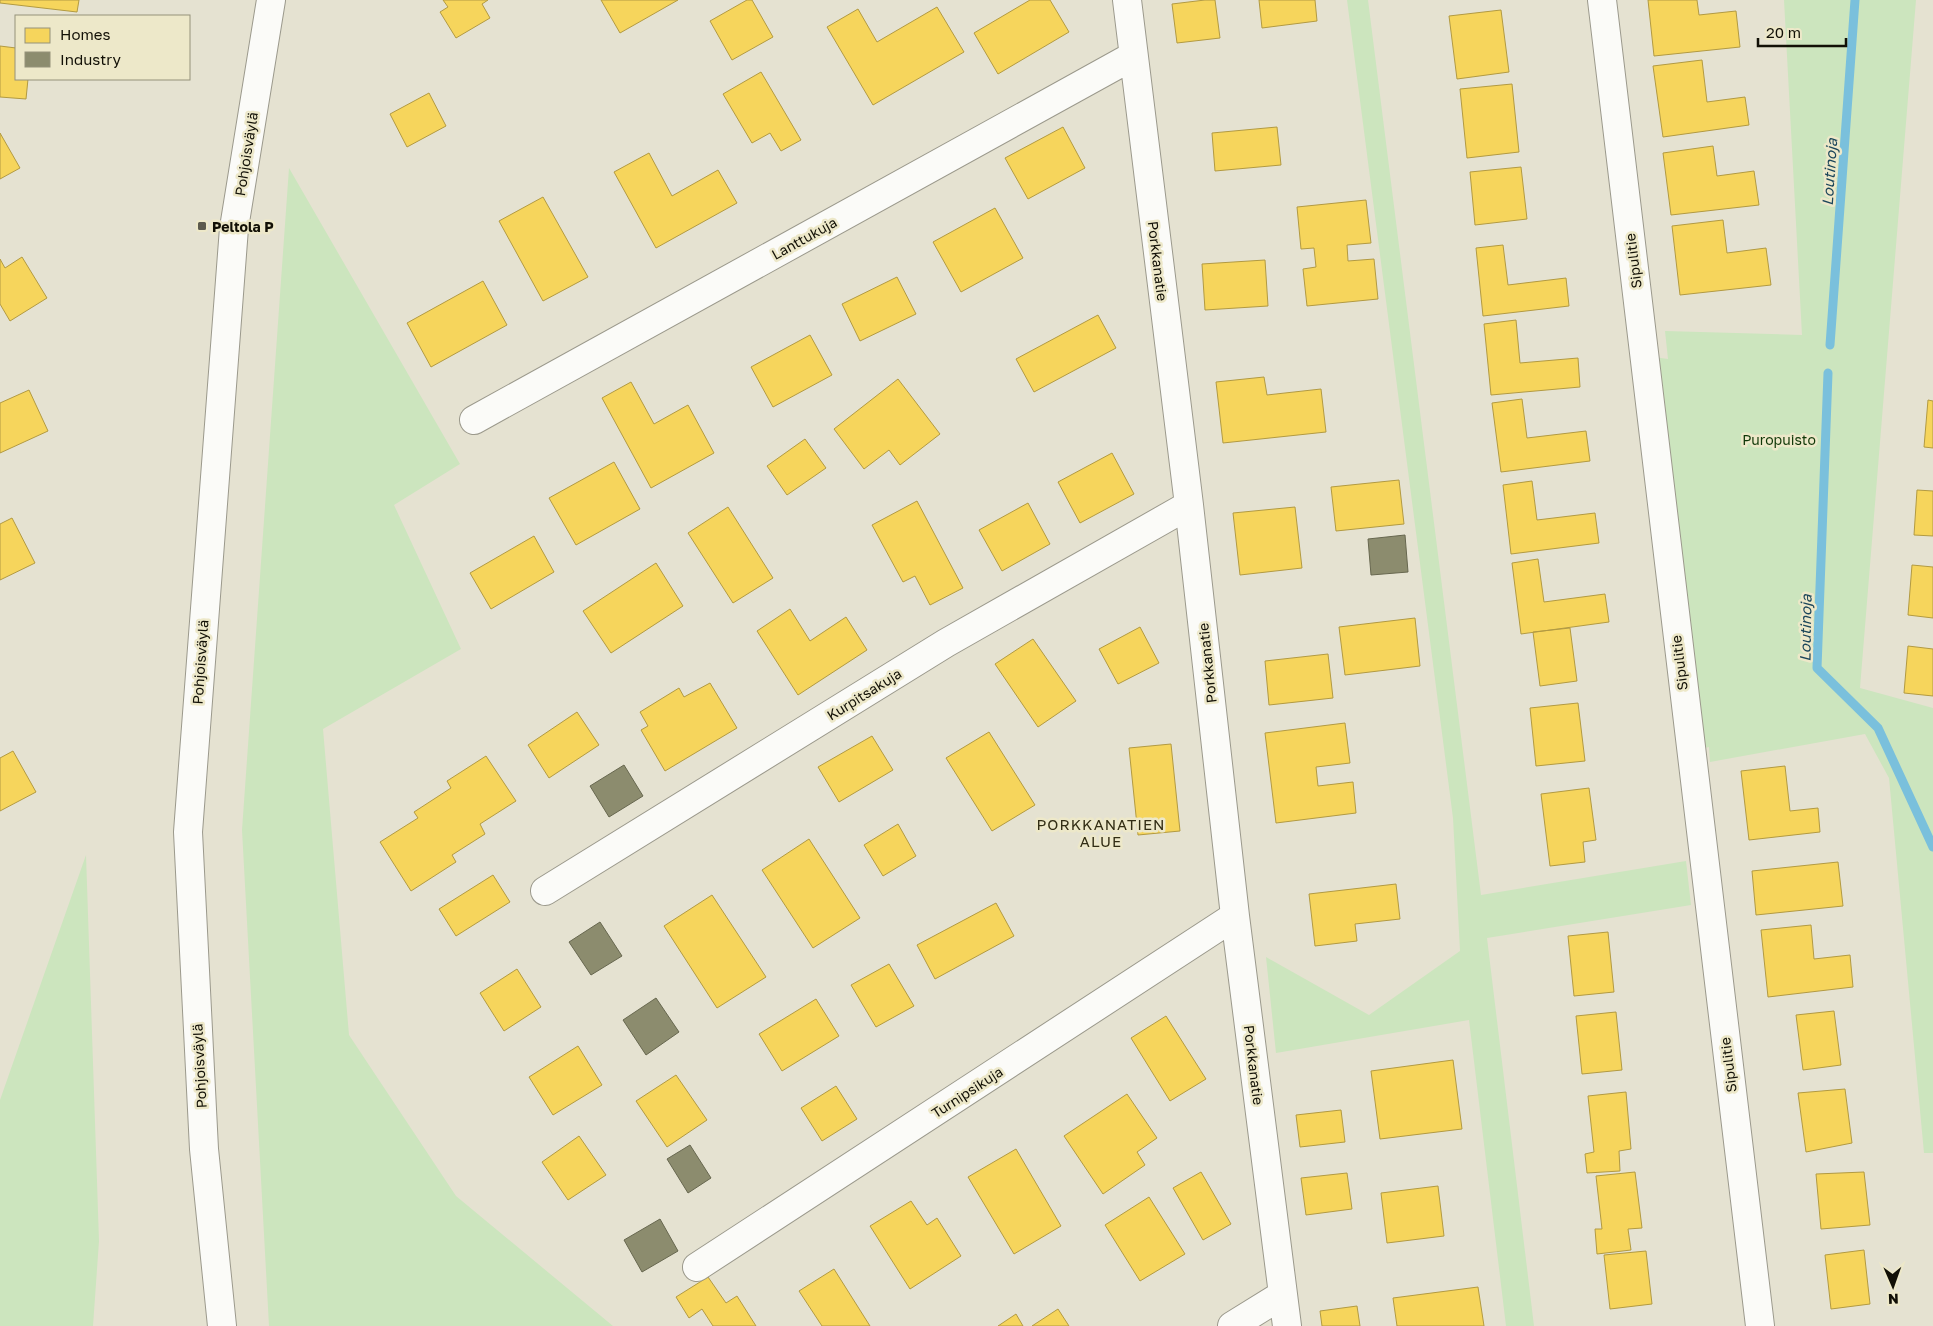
<svg xmlns="http://www.w3.org/2000/svg" width="1933" height="1326" viewBox="0 0 1933 1326" font-family="'Golos Text',sans-serif">
	<style>
		.green { fill: #cce5be }
		.homes { fill: #f6d55c; stroke: #b29a42 }
		.industry { fill: #8c8c6e; stroke: #67674f }
		.lines { fill: none; stroke-linecap: round; stroke-linejoin: round }
		.stream { stroke: #7ac0dc; stroke-width: 9 }
		.minor-casing { stroke: #9b998c; stroke-width: 30 }
		.secondary-casing { stroke: #9b998c; stroke-width: 30 }
		.minor { stroke: #fbfbf8; stroke-width: 28 }
		.secondary { stroke: #fbfbf8; stroke-width: 28 }
		.poi-dot { fill: #5c5a4d; stroke: #ede8c9; stroke-width: 2 }
		.labels { text-anchor: middle; dominant-baseline: central; stroke-width: 5; stroke-linejoin: round; paint-order: stroke }
		.street-label { font-size: 14px; fill: #121006; stroke: #ede8c9 }
		.poi-label { font-size: 14px; font-weight: bold; fill: #121006; stroke: #ede8c9; text-anchor: start }
		.park-label { font-size: 14px; fill: #0f3707; stroke: #ede8c9 }
		.water-label { font-size: 15px; font-style: italic; fill: #1c465a; stroke: #ede8c9 }
		.neighbourhood-label { font-size: 15px; letter-spacing: 1px; fill: #322d14; stroke: #ede8c9 }
	</style>
	<rect width="100%" height="100%" fill="#e5e2d1"/>
	<path class="green" d="M 1347,0 L 1368,0 L 1481,895 L 1686,861 L 1691,905 L 1487,938 L 1534,1326 L 1506,1326 L 1469,1020 L 1276,1053 L 1266,957 L 1369,1015 L 1460,951 L 1453,818 Z
		M 1784,0 L 1916,0 L 1860,688 L 1933,708 L 1933,1153 L 1924,1153 L 1889,778 L 1865,734 L 1710,762 L 1709,747 L 1700,749 L 1654,357 L 1668,359 L 1665,331 L 1802,335 Z
		M 289,168 L 460,464 L 394,505 L 461,649 L 323,729 L 349,1035 L 456,1196 L 613,1326 L 269,1326 L 242,830 Z
		M 86,855 L 99,1241 L 93,1326 L 0,1326 L 0,1100 Z"/>
	<path class="homes" d="M 0,0 L 79,0 L 77,12 L 0,3 Z
		M 443,0 L 488,0 L 482,4 L 490,18 L 456,38 L 440,12 L 448,7 Z
		M 601,0 L 678,0 L 620,33 Z
		M 747,0 L 752,0 L 773,37 L 732,60 L 710,21 Z
		M 1030,0 L 1050,0 L 1069,32 L 998,74 L 974,33 Z
		M 1205,0 L 1215,0 L 1220,38 L 1177,43 L 1172,4 Z
		M 1259,0 L 1315,0 L 1317,21 L 1262,28 Z
		M 1648,0 L 1697,0 L 1699,15 L 1736,11 L 1740,47 L 1654,56 Z
		M 937,7 L 964,52 L 873,105 L 827,27 L 858,9 L 877,42 Z
		M 1501,10 L 1509,72 L 1457,79 L 1449,16 Z
		M 0,46 L 16,48 L 16,79 L 28,79 L 26,99 L 0,97 Z
		M 1702,60 L 1707,102 L 1745,97 L 1749,125 L 1663,137 L 1653,66 Z
		M 761,72 L 801,140 L 781,151 L 770,133 L 752,143 L 723,94 Z
		M 1512,84 L 1519,152 L 1467,158 L 1460,89 Z
		M 429,93 L 446,126 L 407,147 L 390,114 Z
		M 1063,127 L 1085,168 L 1028,199 L 1005,158 Z
		M 1277,127 L 1281,165 L 1215,171 L 1212,133 Z
		M 0,133 L 20,168 L 0,179 Z
		M 1713,146 L 1717,176 L 1754,171 L 1759,205 L 1671,215 L 1663,153 Z
		M 649,153 L 672,196 L 718,170 L 737,203 L 656,248 L 614,172 Z
		M 1521,167 L 1527,219 L 1475,225 L 1470,172 Z
		M 543,197 L 588,277 L 543,301 L 499,221 Z
		M 1366,200 L 1371,243 L 1347,245 L 1348,261 L 1374,259 L 1378,299 L 1307,306 L 1303,269 L 1316,267 L 1314,248 L 1301,249 L 1297,207 Z
		M 995,208 L 1023,258 L 961,292 L 933,242 Z
		M 1723,220 L 1727,253 L 1766,248 L 1771,285 L 1680,295 L 1672,226 Z
		M 1503,245 L 1508,285 L 1566,278 L 1569,306 L 1483,316 L 1476,248 Z
		M 22,257 L 47,298 L 10,321 L 0,304 L 0,259 L 5,268 Z
		M 1265,260 L 1268,306 L 1205,310 L 1202,264 Z
		M 897,277 L 916,314 L 860,341 L 842,304 Z
		M 483,281 L 507,325 L 431,367 L 407,323 Z
		M 1098,315 L 1116,348 L 1034,392 L 1016,359 Z
		M 1516,320 L 1520,363 L 1578,358 L 1580,387 L 1491,395 L 1484,324 Z
		M 810,335 L 832,375 L 773,407 L 751,367 Z
		M 1264,377 L 1267,395 L 1321,389 L 1326,432 L 1223,443 L 1216,382 Z
		M 898,379 L 940,434 L 900,465 L 889,450 L 864,469 L 834,429 Z
		M 631,382 L 654,424 L 688,405 L 714,453 L 651,488 L 602,398 Z
		M 29,390 L 48,431 L 0,453 L 0,403 Z
		M 1522,399 L 1527,438 L 1586,431 L 1590,461 L 1501,472 L 1492,403 Z
		M 1928,400 L 1933,401 L 1933,448 L 1924,447 Z
		M 805,439 L 826,468 L 787,495 L 767,466 Z
		M 1112,453 L 1134,494 L 1080,523 L 1058,482 Z
		M 614,462 L 640,509 L 576,545 L 549,498 Z
		M 1399,480 L 1404,524 L 1336,531 L 1331,487 Z
		M 1532,481 L 1537,520 L 1595,513 L 1599,543 L 1511,554 L 1503,485 Z
		M 1917,490 L 1933,491 L 1933,536 L 1914,535 Z
		M 917,501 L 963,588 L 930,605 L 915,576 L 903,582 L 872,525 Z
		M 1028,503 L 1050,544 L 1002,571 L 979,530 Z
		M 728,507 L 773,578 L 733,603 L 688,533 Z
		M 1295,507 L 1302,568 L 1240,575 L 1233,513 Z
		M 12,518 L 35,563 L 0,580 L 0,524 Z
		M 534,536 L 554,572 L 491,609 L 470,573 Z
		M 1538,559 L 1544,602 L 1605,594 L 1609,622 L 1521,634 L 1512,563 Z
		M 656,563 L 683,606 L 611,653 L 583,611 Z
		M 1912,565 L 1933,567 L 1933,618 L 1908,615 Z
		M 790,609 L 810,641 L 846,617 L 867,650 L 798,695 L 757,631 Z
		M 1415,618 L 1420,666 L 1345,675 L 1339,627 Z
		M 1140,627 L 1159,663 L 1118,684 L 1099,649 Z
		M 1570,628 L 1577,681 L 1540,686 L 1533,632 Z
		M 1033,639 L 1076,701 L 1038,727 L 995,664 Z
		M 1908,646 L 1933,649 L 1933,696 L 1904,693 Z
		M 1328,654 L 1333,698 L 1269,705 L 1265,661 Z
		M 710,683 L 737,728 L 665,771 L 641,730 L 648,726 L 640,712 L 679,688 L 684,697 Z
		M 1578,703 L 1585,761 L 1536,766 L 1530,708 Z
		M 577,712 L 599,745 L 549,778 L 528,745 Z
		M 1345,723 L 1350,763 L 1316,767 L 1318,786 L 1353,782 L 1356,813 L 1276,823 L 1265,733 Z
		M 989,732 L 1035,805 L 992,831 L 946,758 Z
		M 872,736 L 893,770 L 839,802 L 818,767 Z
		M 1171,744 L 1180,831 L 1138,835 L 1129,748 Z
		M 13,751 L 36,792 L 0,811 L 0,758 Z
		M 486,756 L 516,801 L 480,824 L 485,834 L 452,855 L 456,862 L 411,891 L 380,842 L 418,818 L 414,812 L 451,788 L 447,781 Z
		M 1785,766 L 1790,811 L 1818,808 L 1820,832 L 1749,840 L 1741,771 Z
		M 1589,788 L 1596,840 L 1583,842 L 1585,862 L 1550,866 L 1541,794 Z
		M 898,824 L 916,856 L 883,876 L 864,845 Z
		M 809,839 L 860,918 L 813,948 L 762,870 Z
		M 1838,862 L 1843,906 L 1756,915 L 1752,871 Z
		M 493,875 L 510,902 L 456,936 L 439,909 Z
		M 1396,884 L 1400,919 L 1355,924 L 1357,941 L 1315,946 L 1309,894 Z
		M 712,895 L 766,977 L 717,1008 L 664,926 Z
		M 996,903 L 1014,936 L 935,979 L 917,945 Z
		M 1811,925 L 1814,959 L 1850,955 L 1853,987 L 1768,997 L 1761,930 Z
		M 1608,932 L 1614,992 L 1574,996 L 1568,936 Z
		M 889,964 L 914,1006 L 876,1027 L 851,985 Z
		M 517,969 L 541,1007 L 504,1031 L 480,993 Z
		M 816,999 L 839,1036 L 782,1071 L 759,1034 Z
		M 1834,1011 L 1841,1065 L 1803,1070 L 1796,1015 Z
		M 1616,1012 L 1622,1070 L 1582,1074 L 1576,1016 Z
		M 1166,1016 L 1206,1079 L 1170,1101 L 1131,1038 Z
		M 578,1046 L 602,1085 L 553,1115 L 529,1077 Z
		M 1453,1060 L 1462,1129 L 1380,1139 L 1371,1071 Z
		M 676,1075 L 707,1120 L 667,1147 L 636,1101 Z
		M 836,1086 L 857,1119 L 822,1141 L 801,1108 Z
		M 1845,1089 L 1852,1143 L 1806,1152 L 1798,1093 Z
		M 1626,1092 L 1631,1149 L 1619,1151 L 1620,1171 L 1587,1173 L 1585,1154 L 1594,1152 L 1588,1096 Z
		M 1127,1094 L 1157,1138 L 1137,1152 L 1145,1165 L 1103,1194 L 1064,1136 Z
		M 1341,1110 L 1345,1142 L 1300,1147 L 1296,1115 Z
		M 579,1136 L 606,1175 L 568,1200 L 542,1162 Z
		M 1016,1149 L 1061,1226 L 1014,1254 L 968,1177 Z
		M 1201,1172 L 1231,1224 L 1203,1240 L 1173,1188 Z
		M 1635,1172 L 1642,1228 L 1628,1229 L 1631,1250 L 1597,1254 L 1595,1229 L 1602,1229 L 1596,1176 Z
		M 1864,1172 L 1870,1225 L 1821,1229 L 1816,1174 Z
		M 1347,1173 L 1352,1209 L 1306,1215 L 1301,1178 Z
		M 1438,1186 L 1444,1236 L 1387,1243 L 1381,1193 Z
		M 1149,1197 L 1185,1254 L 1140,1281 L 1105,1225 Z
		M 911,1201 L 927,1225 L 937,1218 L 961,1256 L 910,1289 L 870,1226 Z
		M 1864,1250 L 1870,1304 L 1831,1309 L 1825,1255 Z
		M 1646,1251 L 1652,1304 L 1610,1309 L 1604,1255 Z
		M 834,1269 L 870,1326 L 822,1326 L 799,1291 Z
		M 708,1277 L 726,1303 L 737,1296 L 756,1326 L 713,1326 L 702,1309 L 689,1318 L 676,1297 Z
		M 1478,1287 L 1484,1326 L 1397,1326 L 1393,1298 Z
		M 1357,1306 L 1360,1326 L 1322,1326 L 1320,1311 Z
		M 1058,1309 L 1069,1326 L 1032,1326 Z
		M 1016,1314 L 1023,1326 L 998,1326 Z"/>
	<path class="industry" d="M 1405,535 L 1408,572 L 1371,575 L 1368,539 Z
		M 624,765 L 643,796 L 609,817 L 590,786 Z
		M 600,922 L 622,956 L 591,975 L 569,942 Z
		M 656,998 L 679,1032 L 646,1055 L 623,1020 Z
		M 690,1145 L 711,1178 L 688,1193 L 667,1159 Z
		M 660,1219 L 678,1251 L 642,1272 L 624,1240 Z"/>
	<g class="lines">
		<path class="stream" d="M 1830,345 L 1855,0
			M 1828,373 L 1817,668 L 1878,728 L 1933,847"/>
		<g class="minor-casing">
			<path id="minor" d="M 1127,0 L 1189,505 L 1235,916 L 1287,1326
				M 1602,0 L 1760,1326
				M 474,420 L 1133,56
				M 545,891 L 946,643 L 1189,505
				M 697,1267 L 1235,916
				M 1232,1326 L 1282,1295"/>
		</g>
		<g class="secondary-casing">
			<path id="secondary" d="M 222,1326 L 204,1149 L 188,832 L 234,228 L 271,0"/>
		</g>
		<use href="#minor" class="minor"/>
		<use href="#secondary" class="secondary"/>
	</g>
	<rect class="poi-dot" x="197" y="221" width="10" height="10" rx="2.5"/>
	<g class="labels">
		<g class="street-label">
			<text transform="translate(246 154) rotate(-81)">Pohjoisväylä</text>
			<text transform="translate(804 238) rotate(-29)">Lanttukuja</text>
			<text transform="translate(1158 261) rotate(83)">Porkkanatie</text>
			<text transform="translate(1633 261) rotate(-97)">Sipulitie</text>
			<text transform="translate(200 662) rotate(-86)">Pohjoisväylä</text>
			<text transform="translate(1207 663) rotate(-96)">Porkkanatie</text>
			<text transform="translate(1679 663) rotate(-97)">Sipulitie</text>
			<text transform="translate(864 694) rotate(-32)">Kurpitsakuja</text>
			<text transform="translate(1254 1065) rotate(83)">Porkkanatie</text>
			<text transform="translate(1728 1065) rotate(-97)">Sipulitie</text>
			<text transform="translate(199 1066) rotate(-93)">Pohjoisväylä</text>
			<text transform="translate(967 1092) rotate(-33)">Turnipsikuja</text>
		</g>
		<g class="poi-label">
			<text x="212" y="226">Peltola P</text>
		</g>
		<g class="park-label">
			<text x="1779" y="439">Puropuisto</text>
		</g>
		<g class="water-label">
			<text transform="translate(1829 172) rotate(-86)">Loutinoja</text>
			<text transform="translate(1805 628) rotate(-89)">Loutinoja</text>
		</g>
		<g class="neighbourhood-label">
			<text x="1101" y="824">PORKKANATIEN<tspan x="1101" dy="17">ALUE</tspan></text>
		</g>
	</g>
	<rect x="15" y="15" width="175" height="65" fill="#ede8c9" stroke="#95927b"/>
	<rect x="25" y="28" width="25" height="15" fill="#f6d55c" stroke="#95927b"/>
	<text x="60" y="40" font-size="15" fill="#121006">Homes</text>
	<rect x="25" y="52" width="25" height="15" fill="#8c8c6e" stroke="#95927b"/>
	<text x="60" y="65" font-size="15" fill="#121006">Industry</text>
	<g transform="translate(1893 1286) rotate(178)" stroke="#ede8c9" stroke-width="4" paint-order="stroke">
	<path d="M0-4L9 19L0 12L-9 19Z" fill="#121006"/>
	<text y="-8" font-size="14" font-weight="bold" text-anchor="middle" fill="#121006">N</text>
	</g>
	<path d="M1758 38v8h88v-8" fill="none" stroke="#121006" stroke-width="2.5"/>
	<text x="1766" y="38" font-size="15" fill="#121006" stroke="#ede8c9" stroke-width="4" paint-order="stroke">20 m</text>
</svg>
